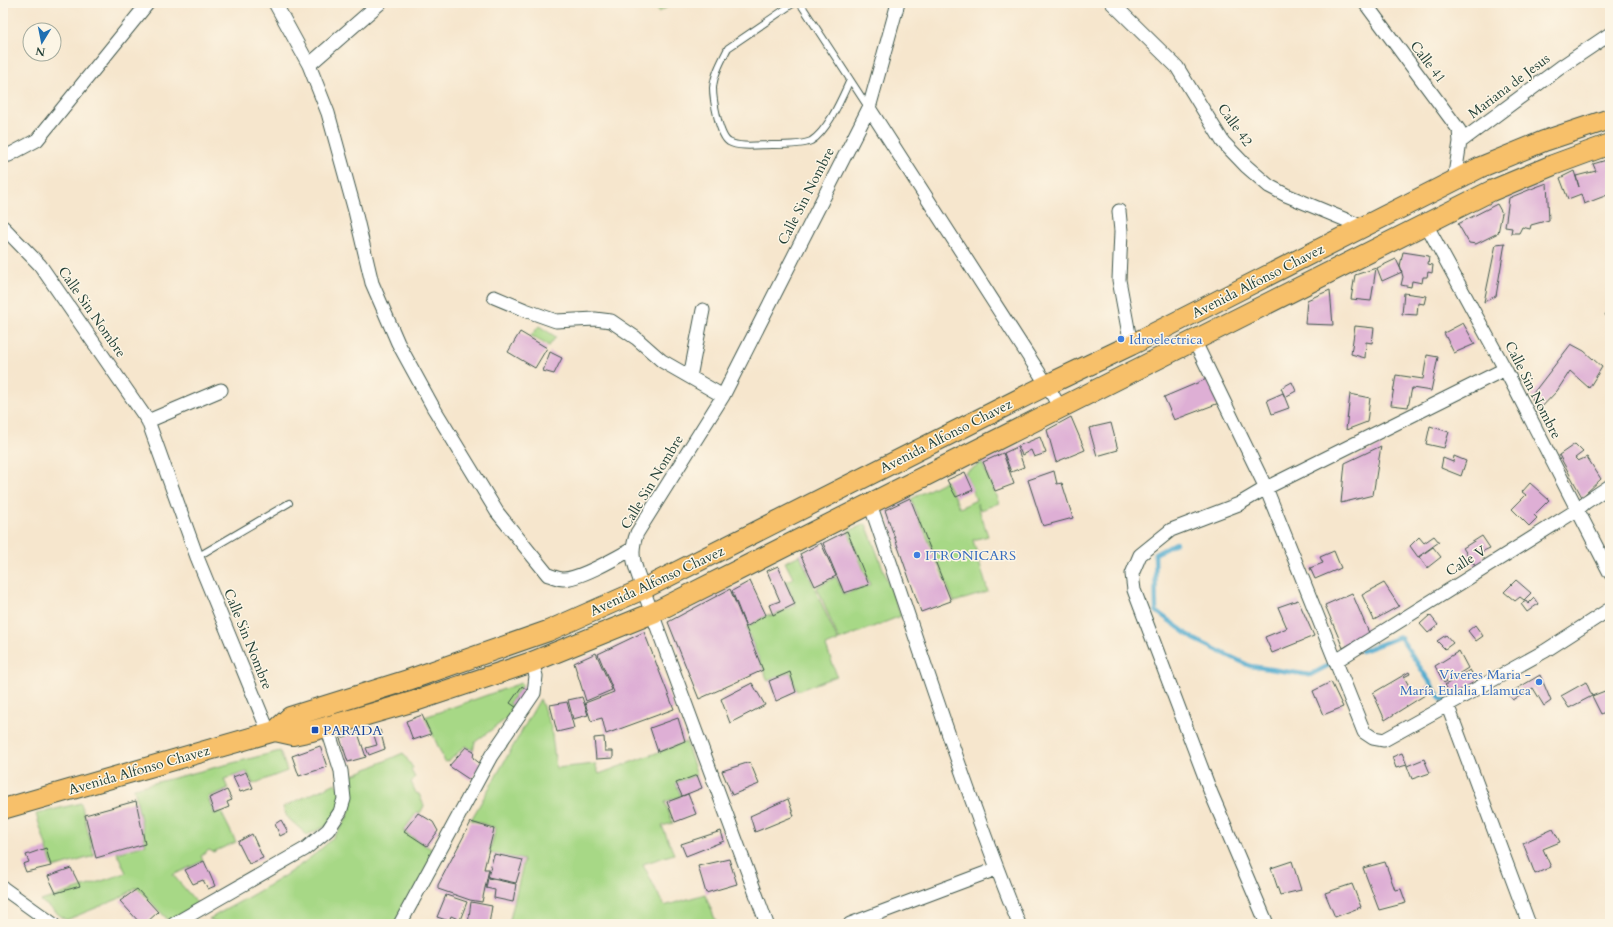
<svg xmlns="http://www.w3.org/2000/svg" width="1613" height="927" viewBox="0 0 1613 927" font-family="Cardo,serif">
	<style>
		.green { fill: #a7d886; stroke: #638a5d }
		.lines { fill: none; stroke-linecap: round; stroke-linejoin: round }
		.stream { stroke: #51abcf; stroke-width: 4.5 }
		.building { fill: #deafd5 }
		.service-casing { stroke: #3f564b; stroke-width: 8 }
		.minor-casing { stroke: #3f564b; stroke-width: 15 }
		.primary-casing { stroke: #3f564b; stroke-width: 22 }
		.service { stroke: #fff; stroke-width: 6 }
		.minor { stroke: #fff; stroke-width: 13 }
		.primary { stroke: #f7c06b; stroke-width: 20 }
		.shop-dot { fill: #3f7fe0; stroke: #fcf5e5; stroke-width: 1.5 }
		.transit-dot { fill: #1a4fb4; stroke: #fcf5e5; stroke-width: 1.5 }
		.labels { text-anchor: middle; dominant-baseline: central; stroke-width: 3; stroke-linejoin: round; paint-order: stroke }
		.street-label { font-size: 14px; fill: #1f3d34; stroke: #fcf5e5 }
		.shop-label { font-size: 14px; fill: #366cbe; stroke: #fcf5e5; text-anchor: start }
		.transit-label { font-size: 14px; fill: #164399; stroke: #fcf5e5; text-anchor: start }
	</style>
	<rect width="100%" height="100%" fill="#fcf5e5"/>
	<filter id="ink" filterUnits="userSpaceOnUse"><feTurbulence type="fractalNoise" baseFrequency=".025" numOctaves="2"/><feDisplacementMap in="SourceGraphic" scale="8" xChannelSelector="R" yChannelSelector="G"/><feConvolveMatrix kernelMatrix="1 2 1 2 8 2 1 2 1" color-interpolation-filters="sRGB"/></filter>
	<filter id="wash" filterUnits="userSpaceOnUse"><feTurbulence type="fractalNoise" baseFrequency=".012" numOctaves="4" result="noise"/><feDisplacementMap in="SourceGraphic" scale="16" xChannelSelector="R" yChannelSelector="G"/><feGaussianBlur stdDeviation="0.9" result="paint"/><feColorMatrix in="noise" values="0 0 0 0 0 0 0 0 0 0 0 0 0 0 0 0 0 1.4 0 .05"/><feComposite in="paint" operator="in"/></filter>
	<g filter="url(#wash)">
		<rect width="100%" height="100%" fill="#f6e6cd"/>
		<path class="green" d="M 653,3 L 674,3 L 659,12 Z
			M 539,326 L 556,337 L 549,346 L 531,336 Z
			M 982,463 L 999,503 L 981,510 L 977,503 L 988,536 L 973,540 L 988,592 L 954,602 L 911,499 L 946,481 L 960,508 L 976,500 L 965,472 Z
			M 866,524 L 901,616 L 839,640 L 817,587 L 836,577 L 844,594 L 870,585 L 848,531 Z
			M 800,555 L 838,641 L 826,646 L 837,676 L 797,691 L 790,672 L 768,681 L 746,628 L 767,615 L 773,616 L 796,605 L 786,582 L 793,578 L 785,562 Z
			M 521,683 L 523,685 L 509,703 L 518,710 L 475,742 L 473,750 L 465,746 L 449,761 L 445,762 L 425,717 Z
			M 540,699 L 551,727 L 556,768 L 595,764 L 599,774 L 686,742 L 697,775 L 676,783 L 681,796 L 665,802 L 673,823 L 662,826 L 674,854 L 643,864 L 664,906 L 705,894 L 717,924 L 509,924 L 524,860 L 489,853 L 496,828 L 471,820 Z
			M 280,751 L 287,771 L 253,784 L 247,772 L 224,779 L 228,789 L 208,797 L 214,814 L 221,812 L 236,842 L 213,852 L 209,850 L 201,856 L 203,861 L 173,875 L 198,904 L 169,921 L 137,887 L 118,899 L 66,920 L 41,901 L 126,873 L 117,853 L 146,845 L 134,788 Z
			M 403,753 L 413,768 L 411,770 L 415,778 L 411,782 L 416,793 L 419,794 L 424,806 L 420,813 L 417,812 L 403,831 L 436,852 L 397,924 L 221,924 L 209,919 C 247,897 332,856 348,815 C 353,802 352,790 351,776 Z
			M 336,783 L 346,801 L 335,822 L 307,835 L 287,817 L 283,807 Z
			M 81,803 L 94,856 L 53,868 L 36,814 Z"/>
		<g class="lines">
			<path class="stream" d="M 1176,543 L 1155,554 L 1156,611 L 1194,639 L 1250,666 L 1310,675 L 1335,662
				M 1362,651 L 1400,637 L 1441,699 L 1449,701"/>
		</g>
		<g id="blocks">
			<path class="building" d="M 1610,159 L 1610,194 L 1584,204 L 1581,194 L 1568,199 L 1560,178 L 1574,171 L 1579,187 L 1576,176 L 1596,171 L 1593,164 Z
				M 1547,183 L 1549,220 L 1531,225 L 1530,229 L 1522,227 L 1519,233 L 1511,233 L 1512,228 L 1505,227 L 1509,198 L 1536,187 Z
				M 1497,204 L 1502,213 L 1498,233 L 1476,244 L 1469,243 L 1458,224 Z
				M 1505,243 L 1496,296 L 1484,302 L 1496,244 Z
				M 1403,252 L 1429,256 L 1428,264 L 1433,265 L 1432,273 L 1428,272 L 1427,277 L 1423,277 L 1422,283 L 1412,281 L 1411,287 L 1401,285 L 1403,277 L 1400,266 Z
				M 1396,259 L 1402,272 L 1382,281 L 1377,268 Z
				M 1376,268 L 1371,301 L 1351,299 L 1355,275 Z
				M 1330,290 L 1333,325 L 1305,324 L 1307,300 Z
				M 1404,293 L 1426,296 L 1424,304 L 1418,303 L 1417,315 L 1402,314 Z
				M 1610,308 L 1610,319 L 1605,315 Z
				M 1463,323 L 1475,344 L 1454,353 L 1444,333 Z
				M 1355,326 L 1374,328 L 1372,343 L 1366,342 L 1365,358 L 1351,354 Z
				M 520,332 L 547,348 L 535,368 L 508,352 Z
				M 1571,344 L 1584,351 L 1602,367 L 1589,388 L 1570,371 L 1557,391 L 1538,411 L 1531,396 Z
				M 550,352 L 562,358 L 554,374 L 543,371 Z
				M 1427,355 L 1438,357 L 1431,391 L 1412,388 L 1408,407 L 1391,405 L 1396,375 L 1423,379 Z
				M 1209,378 L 1219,403 L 1174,420 L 1164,397 Z
				M 1292,382 L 1296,391 L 1285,397 L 1281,388 Z
				M 1283,393 L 1289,408 L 1272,414 L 1267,400 Z
				M 1350,394 L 1370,398 L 1367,422 L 1346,430 Z
				M 1071,417 L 1085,450 L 1056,462 L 1047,430 Z
				M 1111,423 L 1118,450 L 1097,456 L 1089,428 Z
				M 1430,426 L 1449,432 L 1444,448 L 1426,444 Z
				M 1040,437 L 1046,453 L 1034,457 L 1031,450 L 1022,455 L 1018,446 Z
				M 1575,444 L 1583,452 L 1575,458 L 1578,461 L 1587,457 L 1601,479 L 1582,497 L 1559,455 Z
				M 1381,446 L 1373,495 L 1341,503 L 1345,463 Z
				M 1017,447 L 1024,467 L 1011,472 L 1004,453 Z
				M 1003,453 L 1014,484 L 995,491 L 983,462 Z
				M 1454,456 L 1466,461 L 1461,476 L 1441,468 L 1443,458 L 1453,462 Z
				M 1054,471 L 1057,484 L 1062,483 L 1073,518 L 1043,526 L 1028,480 Z
				M 965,472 L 973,490 L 956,497 L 947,480 Z
				M 1530,483 L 1549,500 L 1534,515 L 1537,518 L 1529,526 L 1512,509 L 1526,495 L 1522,492 Z
				M 910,498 L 951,601 L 921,612 L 885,510 Z
				M 847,531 L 869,585 L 844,593 L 823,543 Z
				M 1434,536 L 1439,542 L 1418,557 L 1410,546 L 1419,537 L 1424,543 Z
				M 1482,536 L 1490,548 L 1481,552 L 1485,561 L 1476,567 L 1463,548 Z
				M 821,543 L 836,576 L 815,586 L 800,554 Z
				M 1433,547 L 1441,557 L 1427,568 L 1419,557 Z
				M 1334,551 L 1341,568 L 1315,579 L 1310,568 L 1323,563 L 1320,557 Z
				M 778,566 L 795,604 L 773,615 L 769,605 L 780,601 L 767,571 Z
				M 1516,580 L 1531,593 L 1524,600 L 1520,597 L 1515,601 L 1504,592 Z
				M 750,581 L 766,615 L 746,627 L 732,591 Z
				M 1384,583 L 1399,606 L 1374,620 L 1362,595 Z
				M 730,589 L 763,670 L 699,699 L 668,622 Z
				M 1352,593 L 1369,633 L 1343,648 L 1325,605 Z
				M 1534,598 L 1538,604 L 1527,612 L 1521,604 L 1526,601 L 1528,604 Z
				M 1298,600 L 1314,636 L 1272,653 L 1265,637 L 1287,628 L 1278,607 Z
				M 1430,615 L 1438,625 L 1428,633 L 1420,624 Z
				M 1475,625 L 1483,636 L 1476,641 L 1468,631 Z
				M 644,632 L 674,709 L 606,734 L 602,718 L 591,721 L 585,703 L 614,692 L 598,654 Z
				M 1446,635 L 1453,643 L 1445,649 L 1437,641 Z
				M 1459,651 L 1468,668 L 1444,683 L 1435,666 Z
				M 596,653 L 612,690 L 586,701 L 574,663 Z
				M 1470,670 L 1478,683 L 1454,699 L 1445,685 Z
				M 790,672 L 796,692 L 776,701 L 769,681 Z
				M 1409,672 L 1410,674 L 1404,677 L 1413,693 L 1430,685 L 1433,690 L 1385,720 L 1373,693 Z
				M 1540,675 L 1551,701 L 1544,706 L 1533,688 L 1513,700 L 1508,694 Z
				M 1331,682 L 1343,707 L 1323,715 L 1313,691 Z
				M 1586,682 L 1592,696 L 1569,708 L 1561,696 Z
				M 752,683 L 765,705 L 730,723 L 721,699 Z
				M 522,686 L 532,694 L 520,710 L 510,703 Z
				M 1610,689 L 1610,709 L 1601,714 L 1592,696 Z
				M 582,697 L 588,715 L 573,719 L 568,700 Z
				M 567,702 L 574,728 L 557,732 L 550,705 Z
				M 422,715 L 431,734 L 413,740 L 406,721 Z
				M 678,718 L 685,741 L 658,752 L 650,728 Z
				M 380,730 L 385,749 L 369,755 L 366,748 L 377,745 L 373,732 Z
				M 358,733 L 366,757 L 348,762 L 340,738 Z
				M 604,737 L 605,751 L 613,751 L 613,758 L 596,759 L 594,738 Z
				M 320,746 L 327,767 L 299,776 L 292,756 Z
				M 466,747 L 474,751 L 473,758 L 482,765 L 470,780 L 449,766 Z
				M 1402,753 L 1407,765 L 1396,768 L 1392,757 Z
				M 1424,759 L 1430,773 L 1412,779 L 1407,766 Z
				M 750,762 L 759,784 L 732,795 L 722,771 Z
				M 246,772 L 253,788 L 240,792 L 233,777 Z
				M 697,775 L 702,788 L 682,796 L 676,783 Z
				M 227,790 L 232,800 L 227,802 L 229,807 L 214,813 L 209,798 Z
				M 688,794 L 696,814 L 675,822 L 667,802 Z
				M 788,799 L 794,816 L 755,832 L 750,816 Z
				M 136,801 L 145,844 L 96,858 L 85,815 Z
				M 418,813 L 433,822 L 438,831 L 427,846 L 404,831 Z
				M 281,820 L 288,832 L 280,836 L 275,824 Z
				M 471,822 L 494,829 L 484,869 L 489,869 L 482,902 L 470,900 L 438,889 L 438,885 Z
				M 1553,829 L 1560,842 L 1543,849 L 1551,867 L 1535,874 L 1523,843 Z
				M 721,831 L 724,841 L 686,856 L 681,844 Z
				M 252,834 L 263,858 L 249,864 L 238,842 Z
				M 46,848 L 51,866 L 26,872 L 23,864 L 29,862 L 26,855 Z
				M 494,854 L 523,860 L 516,883 L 488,877 Z
				M 729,859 L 737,884 L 706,893 L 698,866 Z
				M 204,861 L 215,886 L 208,889 L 203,880 L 193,884 L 185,870 Z
				M 1292,861 L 1301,890 L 1280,895 L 1271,868 Z
				M 1385,862 L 1395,890 L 1401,889 L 1406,903 L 1379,910 L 1363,868 Z
				M 71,868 L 80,886 L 56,893 L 48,876 Z
				M 488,878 L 516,884 L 513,902 L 494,898 L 495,890 L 486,888 Z
				M 1352,884 L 1361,907 L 1335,917 L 1325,893 Z
				M 137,889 L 158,912 L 145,924 L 141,924 L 120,901 Z
				M 446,895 L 467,902 L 460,920 L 451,916 L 449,921 L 437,917 Z
				M 471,902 L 492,906 L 489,924 L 468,924 Z
				M 751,920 L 753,924 L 743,924 Z"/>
		</g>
	</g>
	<g filter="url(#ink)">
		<use href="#blocks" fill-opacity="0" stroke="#3f564b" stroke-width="1"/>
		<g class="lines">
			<g class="service-casing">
				<path id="service" d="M 794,3 L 728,48 C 722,60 714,74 713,88 C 713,99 719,136 729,142 C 740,148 759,145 772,145 C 781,145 803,145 811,141 C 828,131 842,97 850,80
					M 800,3 L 868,107
					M 197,557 L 289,503"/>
			</g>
			<g class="minor-casing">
				<path id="minor" d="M 275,3 L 309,65 L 328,113 L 355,211 L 372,283 L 398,343 L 433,407 L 497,512 L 548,575 C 553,576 557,579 563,579 C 580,579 616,558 632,549
					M 1112,3 L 1177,67 L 1223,142 L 1246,166 L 1269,186 L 1286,195 L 1363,227
					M 1365,3 L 1459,130 L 1460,142 L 1454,181
					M 309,65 L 380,3
					M 869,108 L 1047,385 L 1060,408
					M 1460,142 L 1561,67 L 1610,34
					M 3,156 L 9,155 L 37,140 L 148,3
					M 1119,211 L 1121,231 L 1119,280 L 1131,345
					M 1426,224 L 1505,369 L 1610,573
					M 3,227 L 40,265 L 148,421 L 197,557 L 269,733
					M 494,297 L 525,310 L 556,321 L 595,319 L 611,321 L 636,338 L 662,361 L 723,396
					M 1194,340 L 1266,488 L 1364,732 L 1373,738 L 1384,740 L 1545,651 L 1610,609
					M 690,377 L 703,310
					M 148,421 L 221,390
					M 870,504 C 919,644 963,786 1019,924
					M 1336,661 L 1577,510 L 1586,502 L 1610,486
					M 1447,704 L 1529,924
					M 3,888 L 53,924
					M 174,924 L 305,849 L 328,830 L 340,812 L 344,799 L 341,771 L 327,727
					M 400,924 L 491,756 L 534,693 L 536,676 L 532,662
					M 767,924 L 643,589 C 636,567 628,556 637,533 L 723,396 L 869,108 L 898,3
					M 850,924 L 996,869
					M 1267,924 L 1211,793 L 1134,590 L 1132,574 L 1140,555 L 1171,530 L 1239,504 L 1266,488 L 1505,369"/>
			</g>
			<g class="primary-casing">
				<path id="primary" d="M 275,731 L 293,735 L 312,731 L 415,701 L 532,662 L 653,613 L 1491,191 L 1553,165 L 1610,144
					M 3,809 L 275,731 L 290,717 L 408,680 L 548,631 L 643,589 L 1047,385 L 1131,345 L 1481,167 L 1544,141 L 1610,119"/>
			</g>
			<use href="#service" class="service"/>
			<use href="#minor" class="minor"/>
			<use href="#primary" class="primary"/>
		</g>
	</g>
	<g class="shop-dot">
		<circle cx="1121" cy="339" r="4"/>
		<circle cx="917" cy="555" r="4"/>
		<circle cx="1539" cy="682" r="4"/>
	</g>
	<rect class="transit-dot" x="311" y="726" width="8" height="8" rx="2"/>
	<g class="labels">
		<g class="street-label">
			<text transform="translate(1428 62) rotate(53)">Calle 41</text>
			<text transform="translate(1509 86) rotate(-37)">Mariana de Jesus</text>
			<text transform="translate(1235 125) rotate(54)">Calle 42</text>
			<text transform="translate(806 196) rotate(-63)">Calle Sin Nombre</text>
			<text transform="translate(1258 281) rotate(-27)">Avenida Alfonso Chavez</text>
			<text transform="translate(92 312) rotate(55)">Calle Sin Nombre</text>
			<text transform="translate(1533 390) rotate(63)">Calle Sin Nombre</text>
			<text transform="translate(946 436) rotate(-27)">Avenida Alfonso Chavez</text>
			<text transform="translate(652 482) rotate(-59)">Calle Sin Nombre</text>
			<text transform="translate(1466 561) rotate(-32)">Calle V</text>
			<text transform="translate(657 581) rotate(-25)">Avenida Alfonso Chavez</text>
			<text transform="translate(248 639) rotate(68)">Calle Sin Nombre</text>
			<text transform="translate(139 770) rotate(-16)">Avenida Alfonso Chavez</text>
		</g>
		<g class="shop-label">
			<text x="1129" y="339">Idroelectrica</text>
			<text x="925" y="555">ITRONICARS</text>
			<text x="1531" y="674" text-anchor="end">Víveres Maria -<tspan x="1531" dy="16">María Eulalia Llamuca</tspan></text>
		</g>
		<g class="transit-label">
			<text x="323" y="730">PARADA</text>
		</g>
	</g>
	<rect width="1613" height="927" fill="none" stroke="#fcf5e5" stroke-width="16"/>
	<g transform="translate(42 42) rotate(190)"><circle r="19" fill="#fcf5e5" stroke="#a4ab9e"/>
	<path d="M0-3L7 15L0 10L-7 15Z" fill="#1f6fb2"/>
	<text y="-6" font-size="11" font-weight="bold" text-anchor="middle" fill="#1f3d34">N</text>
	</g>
</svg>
